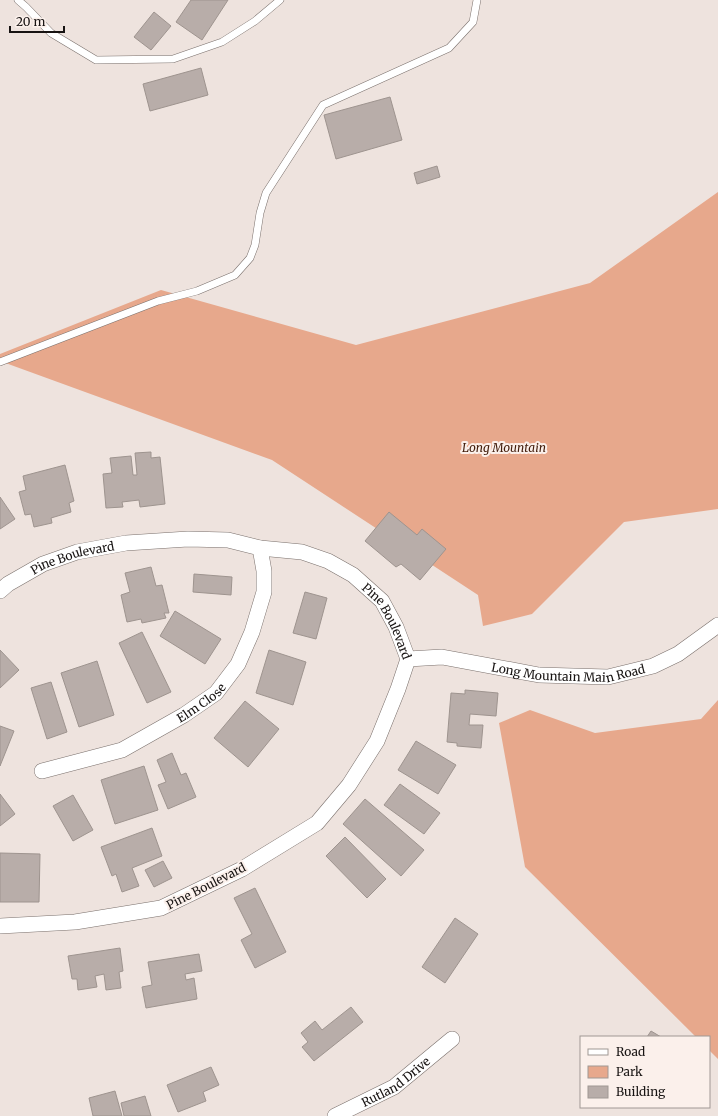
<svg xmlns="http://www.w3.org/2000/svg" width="718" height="1116" viewBox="0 0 718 1116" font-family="Merriweather,serif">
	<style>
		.green { fill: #e7a88c }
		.building { fill: #b8ada9; stroke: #9e948f }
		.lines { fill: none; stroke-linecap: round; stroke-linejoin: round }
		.lane-casing { stroke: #7a706c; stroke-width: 8 }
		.street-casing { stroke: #7a706c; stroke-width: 16 }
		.lane { stroke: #fff; stroke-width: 7 }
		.street { stroke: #fff; stroke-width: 15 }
		.labels { text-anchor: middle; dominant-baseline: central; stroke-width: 4; stroke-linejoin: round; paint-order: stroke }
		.park-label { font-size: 12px; font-style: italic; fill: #421d0c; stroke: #fbf0eb }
		.street-label { font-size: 12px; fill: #171312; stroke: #fbf0eb }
	</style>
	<rect width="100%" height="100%" fill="#eee3de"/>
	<path class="green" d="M 718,192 L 718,509 L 624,522 L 532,614 L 483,626 L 478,595 L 272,460 L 0,361 L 0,354 L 161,290 L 356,345 L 590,283 Z
		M 718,700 L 718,1059 L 709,1050 L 709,1037 L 696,1037 L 525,867 L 499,723 L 530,710 L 595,733 L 701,719 Z"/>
	<path class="building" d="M 191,0 L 228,0 L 202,40 L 176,22 Z
		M 154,12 L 171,26 L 151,50 L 134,37 Z
		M 201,68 L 208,95 L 150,111 L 143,84 Z
		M 390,97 L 402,140 L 336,159 L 324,115 Z
		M 437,166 L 440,177 L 417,184 L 414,173 Z
		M 151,452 L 151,458 L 160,457 L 165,504 L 140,507 L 139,500 L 122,502 L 123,507 L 106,508 L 103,474 L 112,473 L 110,458 L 131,456 L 133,475 L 137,475 L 135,453 Z
		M 65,465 L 74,501 L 69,503 L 71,512 L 51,518 L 52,523 L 34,527 L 31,514 L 25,515 L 19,492 L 26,490 L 23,476 Z
		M 0,497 L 15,519 L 0,529 Z
		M 389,512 L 417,535 L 422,529 L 446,549 L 420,580 L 401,564 L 396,567 L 365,541 Z
		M 151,567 L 156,586 L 162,585 L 169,613 L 164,613 L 166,618 L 142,623 L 141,619 L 127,622 L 121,595 L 130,592 L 125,573 Z
		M 194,574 L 232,577 L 231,595 L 193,592 Z
		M 305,592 L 327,598 L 316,639 L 293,633 Z
		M 175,611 L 221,639 L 205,664 L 160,636 Z
		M 142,632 L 171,692 L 147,703 L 119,643 Z
		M 0,650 L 19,670 L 0,688 Z
		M 269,650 L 306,662 L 293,705 L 256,693 Z
		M 97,661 L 114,715 L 79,727 L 61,673 Z
		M 51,682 L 67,732 L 47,739 L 31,688 Z
		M 465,690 L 498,693 L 496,716 L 470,714 L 469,725 L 483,725 L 481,748 L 457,746 L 457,743 L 447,742 L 451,693 L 465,694 Z
		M 245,701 L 279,729 L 248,767 L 214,738 Z
		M 0,726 L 14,731 L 0,766 Z
		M 416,741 L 456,765 L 438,794 L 398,770 Z
		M 172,753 L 181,775 L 186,773 L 196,797 L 168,809 L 158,785 L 166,782 L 157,760 Z
		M 144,766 L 158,810 L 115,824 L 101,780 Z
		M 400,784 L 440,813 L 424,834 L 384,805 Z
		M 0,794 L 15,814 L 0,826 Z
		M 73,795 L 93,830 L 73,841 L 53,806 Z
		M 365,799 L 424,850 L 401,876 L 343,824 Z
		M 152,828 L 162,856 L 132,868 L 139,886 L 122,892 L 116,874 L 112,876 L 101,847 Z
		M 345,837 L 386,879 L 367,898 L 326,856 Z
		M 0,853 L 40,854 L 39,902 L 0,902 Z
		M 163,861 L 172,878 L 154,887 L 145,870 Z
		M 255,888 L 286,952 L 255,968 L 241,940 L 252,934 L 234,898 Z
		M 455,918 L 478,934 L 445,983 L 422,967 Z
		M 120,948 L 123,971 L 119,972 L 121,988 L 106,990 L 104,974 L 95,976 L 97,987 L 78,990 L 77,979 L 72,979 L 68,956 Z
		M 199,954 L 202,971 L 185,974 L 186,980 L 194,978 L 197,999 L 146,1008 L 142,987 L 152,985 L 148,962 Z
		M 351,1007 L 363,1022 L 314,1061 L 302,1047 L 308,1042 L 301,1033 L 315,1021 L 322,1030 Z
		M 651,1031 L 661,1037 L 647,1037 Z
		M 211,1067 L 219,1085 L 203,1092 L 206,1101 L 178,1112 L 167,1085 Z
		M 115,1091 L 122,1116 L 93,1116 L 89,1098 Z
		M 145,1096 L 151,1116 L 124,1116 L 121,1103 Z"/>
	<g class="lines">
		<g class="lane-casing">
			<path id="lane" d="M 18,0 L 26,7 L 51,33 L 96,60 L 173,59 L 222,42 L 255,21 L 280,0
				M 0,362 L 158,301 L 197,291 L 235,275 L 250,258 L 255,245 L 260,213 L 266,193 L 323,105 L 449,48 L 473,22 L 477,0"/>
		</g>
		<g class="street-casing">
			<g id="street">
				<path id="s1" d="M 0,591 L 8,584 L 43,564 L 77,552 L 126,543 L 188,539 L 228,540 L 260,548 L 302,552 L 328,561 L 353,575 L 382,601 L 396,627 L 408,659 L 398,689 L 377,741 L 349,785 L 317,823 L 242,869 L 161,908 L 75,922 L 0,926"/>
				<path id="s2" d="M 408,659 L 442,657 L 539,675 L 608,677 L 653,666 L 678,654 L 718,625"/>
				<path id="s3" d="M 42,771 L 122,750 L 184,715 L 216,693 L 238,664 L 252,632 L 264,592 L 264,571 L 260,548"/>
				<path id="s4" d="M 335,1116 L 394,1087 L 452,1039"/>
			</g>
		</g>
		<use href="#lane" class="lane"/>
		<use href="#street" class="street"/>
	</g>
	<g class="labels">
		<g class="park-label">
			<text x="504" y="447">Long Mountain</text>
		</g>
		<g class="street-label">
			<text stroke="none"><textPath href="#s1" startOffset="81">Pine Boulevard</textPath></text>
			<text stroke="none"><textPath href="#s1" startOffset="429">Pine Boulevard</textPath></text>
			<text stroke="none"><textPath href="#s2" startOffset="162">Long Mountain Main Road</textPath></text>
			<text stroke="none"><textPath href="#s3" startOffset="175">Elm Close</textPath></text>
			<text transform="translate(206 886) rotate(-27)">Pine Boulevard</text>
			<text stroke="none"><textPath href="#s4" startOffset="70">Rutland Drive</textPath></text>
		</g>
	</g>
	<rect x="580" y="1036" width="130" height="72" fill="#fbf0eb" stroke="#a09894"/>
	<rect x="588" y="1049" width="20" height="6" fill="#ffffff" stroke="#a09894"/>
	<text x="616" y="1056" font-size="12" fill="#171312">Road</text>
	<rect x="588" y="1066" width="20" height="12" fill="#e7a88c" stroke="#a09894"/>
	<text x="616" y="1076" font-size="12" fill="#171312">Park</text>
	<rect x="588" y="1086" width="20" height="12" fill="#b8ada9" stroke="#a09894"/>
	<text x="616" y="1096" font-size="12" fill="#171312">Building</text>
	<path d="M10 26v6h54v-6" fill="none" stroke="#171312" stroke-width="2"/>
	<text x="16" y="26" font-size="12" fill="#171312" stroke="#fbf0eb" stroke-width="3" paint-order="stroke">20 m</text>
</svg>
